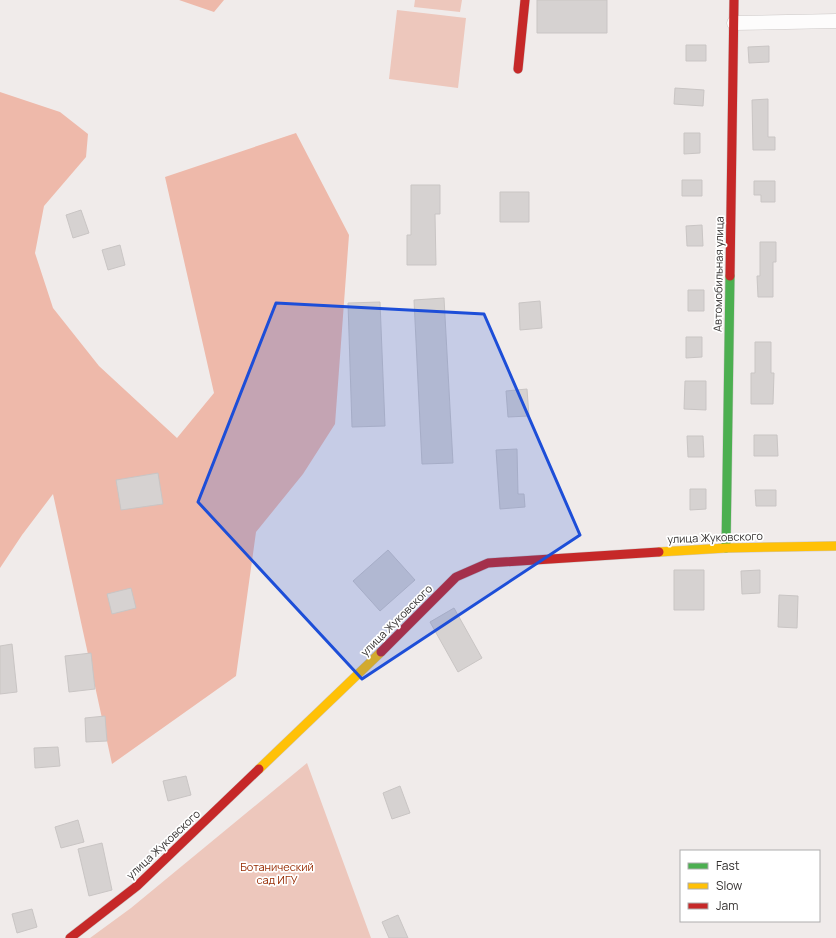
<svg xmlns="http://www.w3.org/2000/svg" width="836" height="938" viewBox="0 0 836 938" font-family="Manrope,sans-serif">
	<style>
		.green { fill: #edc7bc }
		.forest { fill: #eeb9aa }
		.building { fill: #d6d2d1; stroke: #c9c5c4 }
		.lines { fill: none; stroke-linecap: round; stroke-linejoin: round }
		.street-casing { stroke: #ccc8c7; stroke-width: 15 }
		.fast-casing { stroke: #ccc8c7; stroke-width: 10 }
		.slow-casing { stroke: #ccc8c7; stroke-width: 10 }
		.jam-casing { stroke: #ccc8c7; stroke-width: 10 }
		.street { stroke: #fdfcfc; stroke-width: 14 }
		.fast { stroke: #4caf50; stroke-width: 9 }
		.slow { stroke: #ffc107; stroke-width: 9 }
		.jam { stroke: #c62828; stroke-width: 9 }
		.marked { fill: #1d4ed8; fill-opacity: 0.2; stroke: #1d4ed8; stroke-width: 3; stroke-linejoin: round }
		.labels { text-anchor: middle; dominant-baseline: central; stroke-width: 3.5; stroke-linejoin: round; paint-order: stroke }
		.street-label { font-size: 11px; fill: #353231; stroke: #fff }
		.park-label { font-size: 11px; fill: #962a00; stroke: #fff }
	</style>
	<rect width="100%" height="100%" fill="#f0ebea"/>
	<path class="green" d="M 415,0 L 462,0 L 460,12 L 414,7 Z
		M 397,10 L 466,18 L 458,88 L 389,79 Z
		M 307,763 L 371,938 L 90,938 L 131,908 Z"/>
	<path class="forest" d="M 179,0 L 224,0 L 214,12 Z
		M 0,92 L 60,112 L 88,134 L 86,157 L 44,206 L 35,253 L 53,308 L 99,366 L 177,438 L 214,393 L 165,177 L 296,133 L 349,235 L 335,424 L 303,474 L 256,532 L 236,676 L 112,764 L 53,494 L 22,535 L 0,568 Z"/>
	<path class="building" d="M 537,0 L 607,0 L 607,33 L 537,33 Z
		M 686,45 L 706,45 L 706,61 L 686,61 Z
		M 769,46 L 769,62 L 749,63 L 748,47 Z
		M 675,88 L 704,90 L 703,106 L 674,104 Z
		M 768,99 L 768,137 L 775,137 L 775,150 L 753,150 L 752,100 Z
		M 684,133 L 700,133 L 700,153 L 684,154 Z
		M 682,180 L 702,180 L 702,196 L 682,196 Z
		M 754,181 L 775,181 L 775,202 L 761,202 L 761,195 L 754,195 Z
		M 411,185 L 440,185 L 440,214 L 435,214 L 436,265 L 407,265 L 407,235 L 411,235 Z
		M 500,192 L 529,192 L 529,222 L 500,222 Z
		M 81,210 L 89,233 L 73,238 L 66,215 Z
		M 702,225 L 703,246 L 687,246 L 686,226 Z
		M 760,242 L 776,242 L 776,262 L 773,262 L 773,297 L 758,297 L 757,276 L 760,276 Z
		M 120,245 L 125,265 L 108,270 L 102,250 Z
		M 688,290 L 704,290 L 704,311 L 688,311 Z
		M 444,298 L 453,463 L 422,464 L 414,300 Z
		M 540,301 L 542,328 L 520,330 L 519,303 Z
		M 380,302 L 385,426 L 352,427 L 348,303 Z
		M 686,337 L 702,337 L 702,357 L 686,358 Z
		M 755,342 L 771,342 L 771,373 L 774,373 L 773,404 L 751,404 L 751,373 L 755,373 Z
		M 685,381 L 706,381 L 706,410 L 684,409 Z
		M 527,389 L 529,416 L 508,417 L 506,391 Z
		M 754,435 L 777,435 L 778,456 L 754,456 Z
		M 687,436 L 703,436 L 704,457 L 688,457 Z
		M 517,449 L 518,494 L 524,494 L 525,507 L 500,509 L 496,450 Z
		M 158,473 L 163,504 L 121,510 L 116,480 Z
		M 690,489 L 706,489 L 706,509 L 690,510 Z
		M 755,490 L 776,490 L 776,506 L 756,506 Z
		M 388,550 L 415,580 L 380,611 L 353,581 Z
		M 674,570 L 704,570 L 704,610 L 674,610 Z
		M 760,570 L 760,593 L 742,594 L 741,571 Z
		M 131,588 L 136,608 L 112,614 L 107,594 Z
		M 779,595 L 798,596 L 797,628 L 778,627 Z
		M 454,608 L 482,658 L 458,672 L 430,622 Z
		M 12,644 L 17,692 L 0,694 L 0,646 Z
		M 91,653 L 95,689 L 69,692 L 65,656 Z
		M 105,716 L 107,741 L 86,742 L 85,718 Z
		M 58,747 L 60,766 L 35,768 L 34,748 Z
		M 186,776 L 191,795 L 168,801 L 163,781 Z
		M 400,786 L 410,813 L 392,819 L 383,793 Z
		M 78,820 L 84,842 L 61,848 L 55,827 Z
		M 102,843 L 112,890 L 89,896 L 78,849 Z
		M 32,909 L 37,927 L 17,933 L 12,914 Z
		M 398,915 L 408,938 L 389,938 L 382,922 Z"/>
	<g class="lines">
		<g class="street-casing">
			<path id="street" d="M 734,23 L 836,21"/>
		</g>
		<g class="fast-casing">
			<path id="fast" d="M 726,548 L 730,276"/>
		</g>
		<g class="slow-casing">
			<path id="slow" d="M 659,552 L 726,548 L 836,546
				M 259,769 L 381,652"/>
		</g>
		<g class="jam-casing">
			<path id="jam" d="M 518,69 L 525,0
				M 730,276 L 734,0
				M 381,652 L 456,577 L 488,563 L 659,552
				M 70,938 L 137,886 L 259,769"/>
		</g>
		<use href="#street" class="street"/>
		<use href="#fast" class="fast"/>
		<use href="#slow" class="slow"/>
		<use href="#jam" class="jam"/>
	</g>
	<path class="marked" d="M 276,303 L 484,314 L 580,535 L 362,679 L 198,502 Z"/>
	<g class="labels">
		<g class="street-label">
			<text transform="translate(718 274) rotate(-89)">Автомобильная улица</text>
			<text transform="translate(715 537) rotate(-2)">улица Жуковского</text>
			<text transform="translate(396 620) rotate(-45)">улица Жуковского</text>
			<text transform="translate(163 844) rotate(-43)">улица Жуковского</text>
		</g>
		<g class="park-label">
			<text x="277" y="866">Ботанический<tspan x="277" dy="13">сад ИГУ</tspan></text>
		</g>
	</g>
	<rect x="680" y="850" width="140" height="72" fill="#ffffff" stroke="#aeadad"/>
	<rect x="688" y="863" width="20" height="6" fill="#4caf50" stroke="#aeadad"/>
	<text x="716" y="870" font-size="12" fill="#353231">Fast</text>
	<rect x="688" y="883" width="20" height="6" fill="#ffc107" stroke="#aeadad"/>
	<text x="716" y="890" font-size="12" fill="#353231">Slow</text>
	<rect x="688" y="903" width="20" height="6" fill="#c62828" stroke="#aeadad"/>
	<text x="716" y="910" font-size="12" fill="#353231">Jam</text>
</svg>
